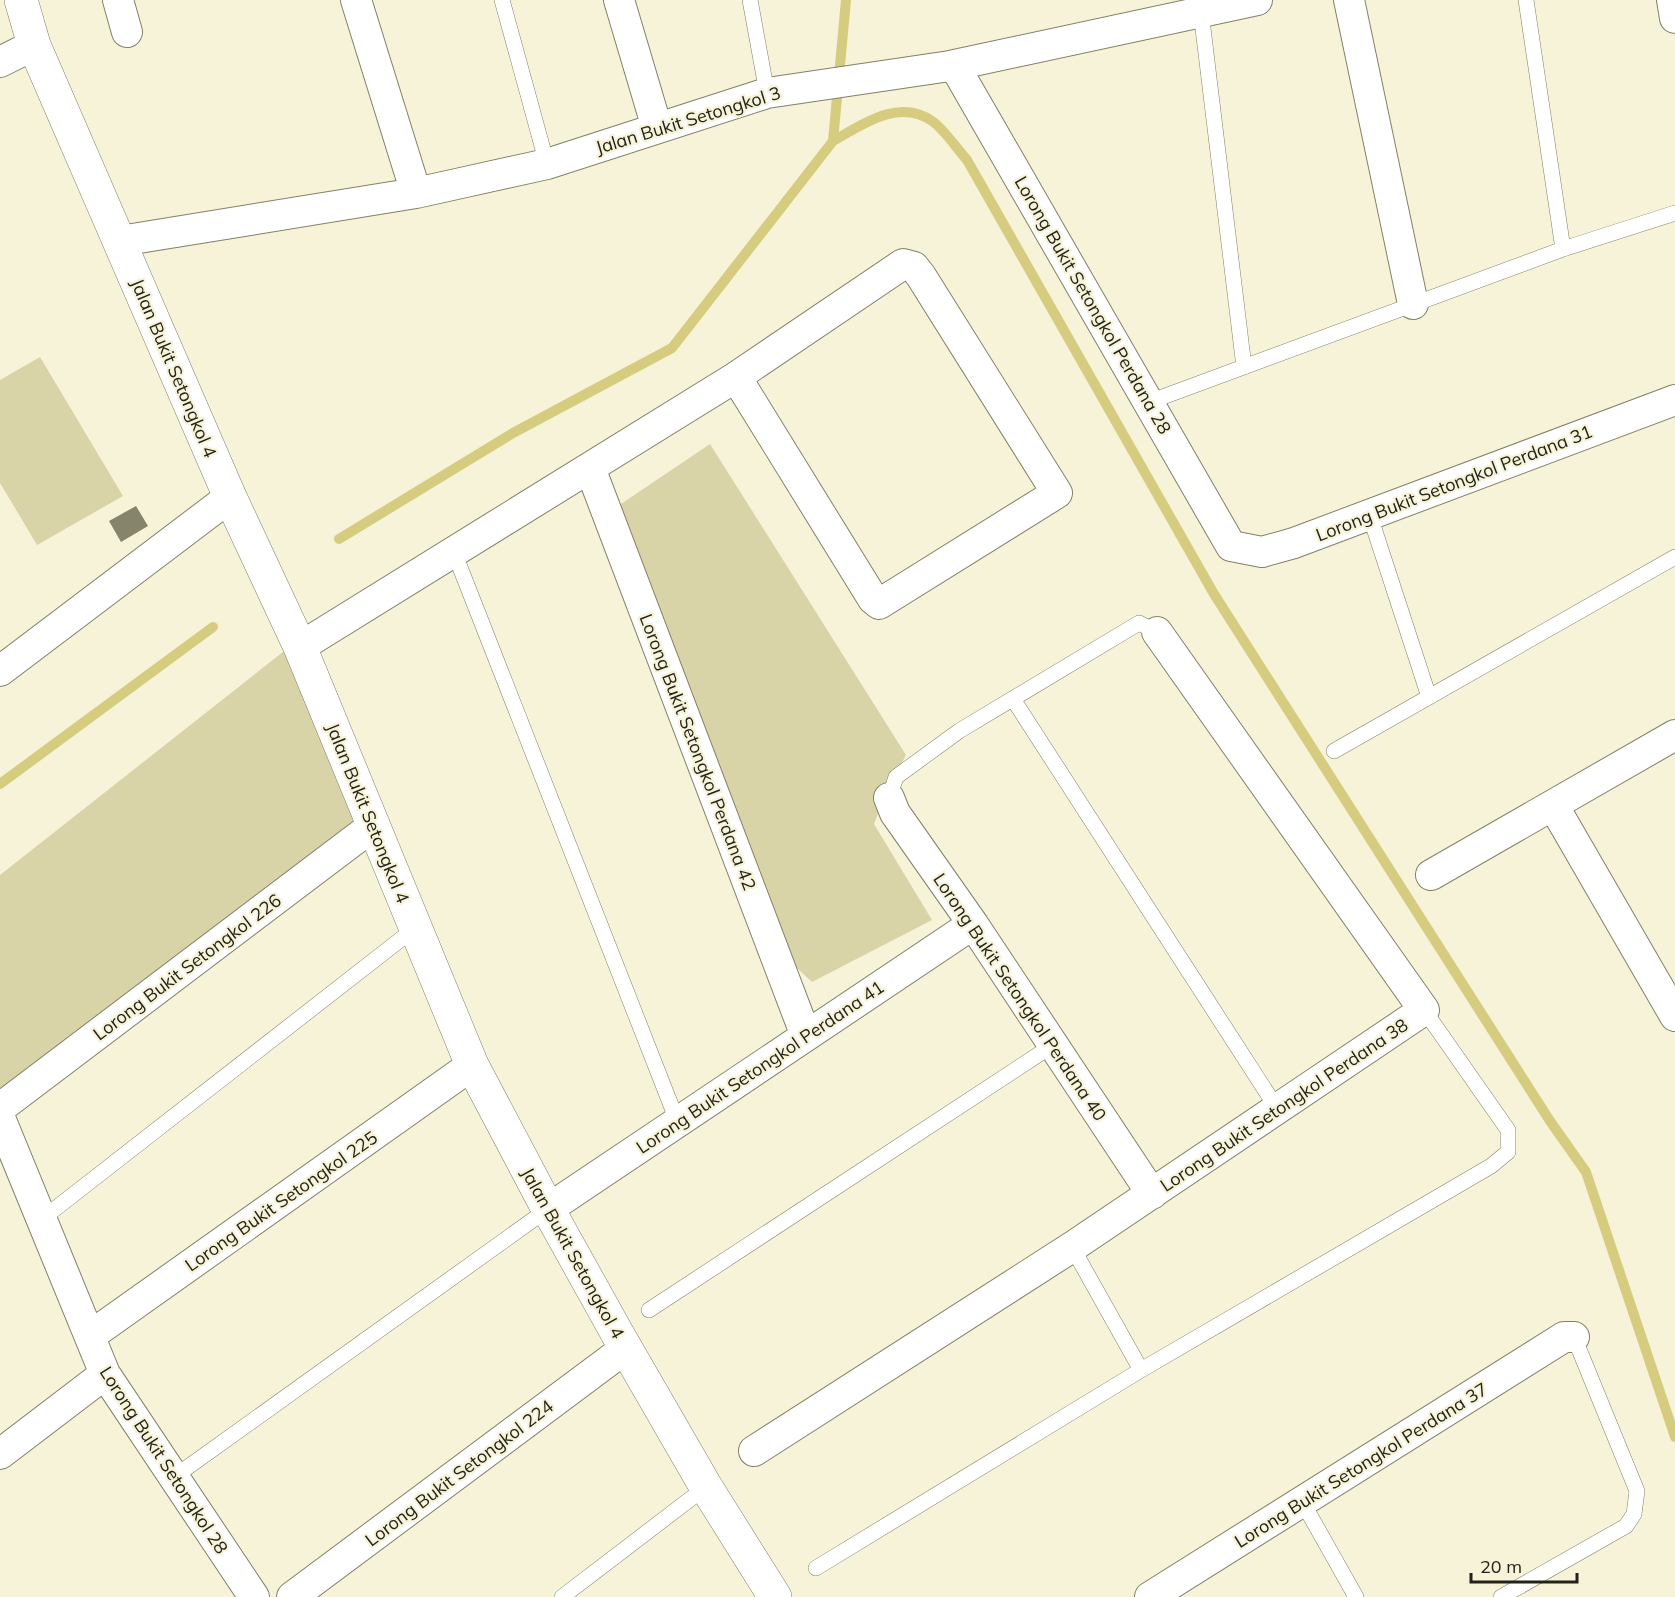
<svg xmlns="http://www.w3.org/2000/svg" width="1675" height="1597" viewBox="0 0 1675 1597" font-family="Mulish,sans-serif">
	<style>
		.green { fill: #d9d4a7 }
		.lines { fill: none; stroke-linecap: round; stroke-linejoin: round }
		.stream { stroke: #d6cc80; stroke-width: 10 }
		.building { fill: #87846c }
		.service-casing { stroke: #838068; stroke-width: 16 }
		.minor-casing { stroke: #838068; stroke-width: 32 }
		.tertiary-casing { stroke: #838068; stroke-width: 34 }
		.service { stroke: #fff; stroke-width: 15 }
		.minor { stroke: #fff; stroke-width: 30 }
		.tertiary { stroke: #fff; stroke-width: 33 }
		.labels { text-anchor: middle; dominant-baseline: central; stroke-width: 4.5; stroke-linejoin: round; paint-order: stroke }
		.street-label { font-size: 18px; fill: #232218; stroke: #f6f3d9 }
	</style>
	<rect width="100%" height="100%" fill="#f6f3d9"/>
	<path class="green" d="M 40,357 L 123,496 L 37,545 L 0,483 L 0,380 Z
		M 710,444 L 906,755 L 887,791 L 874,824 L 932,920 L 812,982 L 797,968 L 775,921 L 615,508 Z
		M 302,637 L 377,815 L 0,1099 L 0,875 Z"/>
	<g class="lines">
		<path class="stream" d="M 833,141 C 863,124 899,98 932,121 C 945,130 956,148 967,160 L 1214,594 L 1550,1121 L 1586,1172 L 1675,1437
			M 339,539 L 513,433 L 672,348 L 833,141 L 846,0
			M 0,784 L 213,627"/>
	</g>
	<path class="building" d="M 136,506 L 148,526 L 121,542 L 109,521 Z"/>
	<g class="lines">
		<g class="service-casing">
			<path id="service" d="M 502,0 L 547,164
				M 750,0 L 767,93
				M 1526,0 L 1563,249
				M 1201,12 L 1244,367
				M 1149,402 L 1563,249 L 1675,213
				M 1369,513 L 1429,697
				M 454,552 L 678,1123
				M 1013,699 L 1278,1110
				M 1334,751 L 1675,557
				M 889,798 L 896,777 L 959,731 L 1139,623 L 1157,632
				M 42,1219 L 414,929
				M 1072,1247 L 1141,1370
				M 649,1310 L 1053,1045
				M 174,1477 L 548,1209
				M 1303,1503 L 1356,1597
				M 816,1568 L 1141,1370 L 1491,1166 L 1508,1152 L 1508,1130 L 1424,1010
				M 562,1597 L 706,1487
				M 1501,1597 L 1626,1526 L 1634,1514 L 1637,1491 L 1574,1337"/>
		</g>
		<g class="minor-casing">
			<path id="minor" d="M 118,0 L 127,32
				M 356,0 L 416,193
				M 619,0 L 657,128
				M 1349,0 L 1413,304
				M 1672,0 L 1675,18
				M 0,62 L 34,45
				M 954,65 L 1231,546 L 1262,552 L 1294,543 L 1675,400
				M 120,241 L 416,193 L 547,164 L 767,93 L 950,66 L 1257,0
				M 590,468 L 806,1036
				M 300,647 L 736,377 L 903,264 L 914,267 L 921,276 L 1057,493 L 879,604 L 873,599 L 736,377
				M 0,671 L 230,497
				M 889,798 L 895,813 L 973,924 L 1152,1194
				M 1553,805 L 1675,1016
				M 1431,875 L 1675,735
				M 0,1108 L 374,825
				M 0,1118 L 105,1374 L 254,1597
				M 548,1209 L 973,924
				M 90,1336 L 472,1065
				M 754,1451 L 1072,1247 L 1424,1010 L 1157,632
				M 0,1454 L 105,1374
				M 292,1597 L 626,1348
				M 1150,1597 L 1564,1337 L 1574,1337"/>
		</g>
		<g class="tertiary-casing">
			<path id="tertiary" d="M 21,0 L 34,45 L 230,497 L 300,647 L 472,1065 L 548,1209 L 617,1333 L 706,1487 L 775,1597"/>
		</g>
		<use href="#service" class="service"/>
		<use href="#minor" class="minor"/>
		<use href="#tertiary" class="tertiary"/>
	</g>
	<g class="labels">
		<g class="street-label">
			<text transform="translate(688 120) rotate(-17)">Jalan Bukit Setongkol 3</text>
			<text transform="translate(1093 305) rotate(60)">Lorong Bukit Setongkol Perdana 28</text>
			<text transform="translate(174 368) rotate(67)">Jalan Bukit Setongkol 4</text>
			<text transform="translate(1454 483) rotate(-21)">Lorong Bukit Setongkol Perdana 31</text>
			<text transform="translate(698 752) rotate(69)">Lorong Bukit Setongkol Perdana 42</text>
			<text transform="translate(368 813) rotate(68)">Jalan Bukit Setongkol 4</text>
			<text transform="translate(187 967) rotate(-37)">Lorong Bukit Setongkol 226</text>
			<text transform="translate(1020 997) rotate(56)">Lorong Bukit Setongkol Perdana 40</text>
			<text transform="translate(760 1067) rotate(-34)">Lorong Bukit Setongkol Perdana 41</text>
			<text transform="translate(1284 1105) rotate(-34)">Lorong Bukit Setongkol Perdana 38</text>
			<text transform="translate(281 1201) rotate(-35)">Lorong Bukit Setongkol 225</text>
			<text transform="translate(573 1253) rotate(61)">Jalan Bukit Setongkol 4</text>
			<text transform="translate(164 1460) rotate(57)">Lorong Bukit Setongkol 28</text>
			<text transform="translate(1361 1465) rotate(-32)">Lorong Bukit Setongkol Perdana 37</text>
			<text transform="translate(459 1473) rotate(-37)">Lorong Bukit Setongkol 224</text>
		</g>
	</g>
	<path d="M1471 1573v9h106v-9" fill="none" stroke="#232218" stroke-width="3"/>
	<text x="1480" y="1573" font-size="18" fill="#232218" stroke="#f6f3d9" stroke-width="4.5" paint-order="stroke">20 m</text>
</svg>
